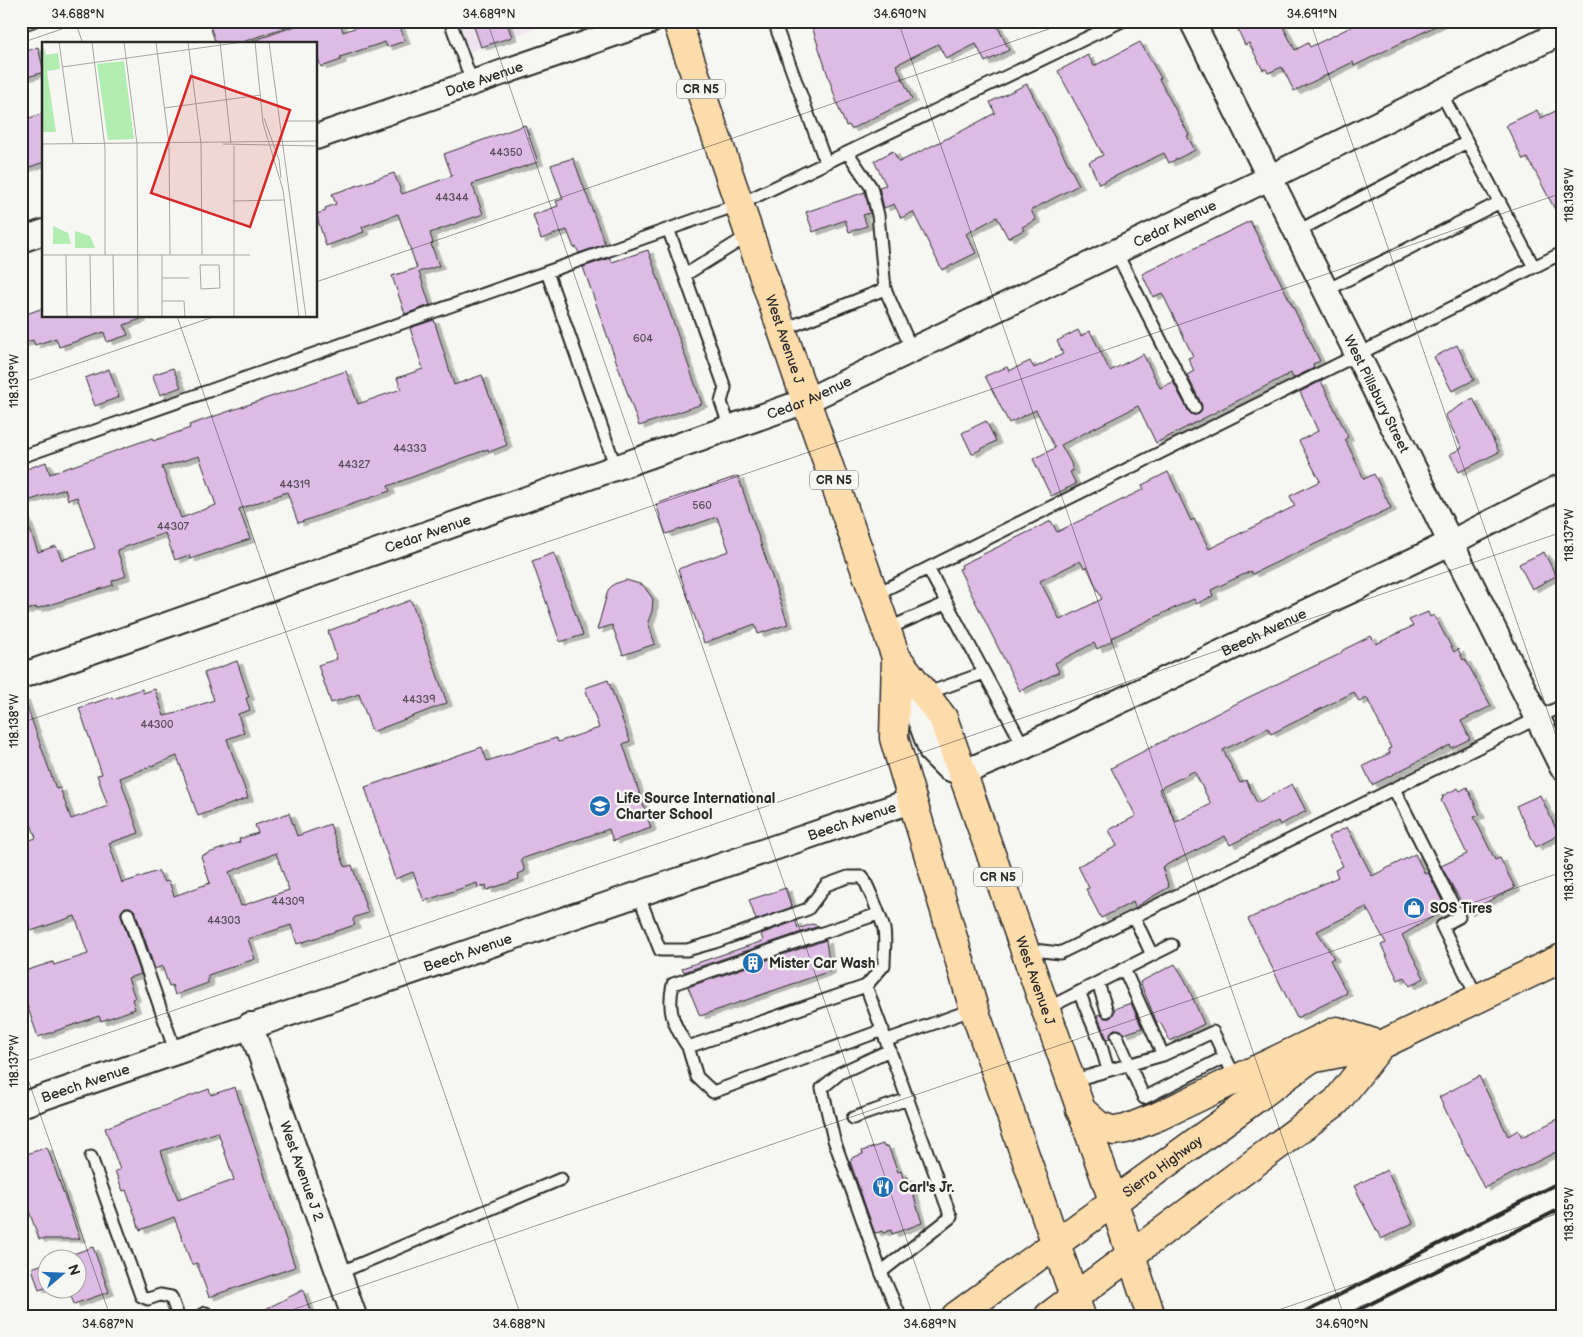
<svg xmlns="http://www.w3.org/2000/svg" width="1583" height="1337" viewBox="0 0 1583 1337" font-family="'Balsamiq Sans',sans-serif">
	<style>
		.built { fill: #efe4ee }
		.building { fill: #debbe5; stroke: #2b2b2b; fill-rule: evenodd; filter: url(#shadow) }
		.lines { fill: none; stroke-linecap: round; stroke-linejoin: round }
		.service-casing { stroke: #2b2b2b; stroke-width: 15 }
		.minor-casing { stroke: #2b2b2b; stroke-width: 28 }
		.primary-casing { stroke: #2b2b2b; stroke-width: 31 }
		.service { stroke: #f6f6f2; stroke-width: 11 }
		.minor { stroke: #f6f6f2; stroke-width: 24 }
		.primary { stroke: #fddcac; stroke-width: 28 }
		.rail { stroke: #2b2b2b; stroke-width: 4 }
		.ticks { fill: none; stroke: #2b2b2b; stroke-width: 1; stroke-opacity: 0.45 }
		.labels { text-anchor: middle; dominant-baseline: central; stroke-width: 5; stroke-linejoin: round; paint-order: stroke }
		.number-label { font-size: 11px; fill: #584f5a }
		.shield { fill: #f6f6f2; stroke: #686867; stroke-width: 1 }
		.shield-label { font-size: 12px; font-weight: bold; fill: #2b2b2b }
		.street-label { font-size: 14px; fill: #2b2b2b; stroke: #f6f6f2 }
		.poi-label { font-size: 14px; font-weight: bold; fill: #2b2b2b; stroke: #f6f6f2; text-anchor: start }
		.inset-road { fill: none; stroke: #a5a5a2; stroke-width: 1 }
		.view { fill: #d62828; fill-opacity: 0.15; stroke: #d62828; stroke-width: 2.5 }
		.inset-edge { fill: none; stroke: #2b2b2b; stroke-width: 2.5 }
		.neatline { fill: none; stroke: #2b2b2b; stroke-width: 2 }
		.ticks-label { font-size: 12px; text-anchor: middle; fill: #2b2b2b }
	</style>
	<defs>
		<filter id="shadow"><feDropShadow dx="5.5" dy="3" stdDeviation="0" flood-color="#0004"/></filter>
	</defs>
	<rect width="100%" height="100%" fill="#f6f6f2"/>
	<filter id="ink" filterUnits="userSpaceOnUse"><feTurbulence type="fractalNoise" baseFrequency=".02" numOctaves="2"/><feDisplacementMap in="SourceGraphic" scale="10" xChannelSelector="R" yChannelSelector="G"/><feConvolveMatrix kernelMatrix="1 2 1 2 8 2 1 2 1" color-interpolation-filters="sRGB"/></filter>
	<g filter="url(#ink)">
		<path class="built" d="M 458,21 L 557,21 L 469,52 Z"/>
		<path class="building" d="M 223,21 L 293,21 L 294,24 L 237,44 L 216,44 L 210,26 Z
			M 309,21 L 340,21 L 343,32 L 374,21 L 398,21 L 405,41 L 387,47 L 385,42 L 340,57 L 341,60 L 321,67 L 316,53 L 316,44 L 254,44 L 253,41 Z
			M 472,21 L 506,21 L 512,37 L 481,47 Z
			M 810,21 L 857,21 L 859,27 L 874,21 L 995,21 L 1009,50 L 985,62 L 976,44 L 946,59 L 938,44 L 896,65 L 912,99 L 851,129 L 849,125 L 846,126 L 839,109 Z
			M 1234,21 L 1280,21 L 1295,50 L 1308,43 L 1310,47 L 1363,21 L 1446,21 L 1354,66 L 1353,62 L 1294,91 L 1282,67 L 1268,73 L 1266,69 L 1263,70 L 1249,43 L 1245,45 Z
			M 1140,42 L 1161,78 L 1159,79 L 1189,135 L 1187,136 L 1195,150 L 1169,163 L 1164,153 L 1099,184 L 1089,162 L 1103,155 L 1058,71 L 1088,55 L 1094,66 Z
			M 38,47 L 44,72 L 21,79 L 21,53 Z
			M 1027,84 L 1079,185 L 1031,210 L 1036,220 L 1022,227 L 1024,230 L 1008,238 L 997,217 L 966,234 L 976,253 L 942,270 L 913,212 L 901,218 L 894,204 L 884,208 L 879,187 L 886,185 L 874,161 L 893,151 L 899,162 L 962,131 L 995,113 L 990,102 Z
			M 1562,108 L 1562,223 L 1528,158 L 1523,160 L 1506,125 L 1537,110 L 1541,118 Z
			M 44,113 L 44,162 L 21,170 L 21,121 Z
			M 525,125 L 538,162 L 472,184 L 483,214 L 430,233 L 433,243 L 431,244 L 439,266 L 419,272 L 430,305 L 405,314 L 392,276 L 417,268 L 398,214 L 362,227 L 364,232 L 326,246 L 316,214 L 326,211 L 325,208 L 336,204 L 332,194 L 394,173 L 402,194 L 452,176 L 444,154 Z
			M 573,158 L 605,244 L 579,253 L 576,247 L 574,248 L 567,230 L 541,239 L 533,215 L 558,206 L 556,201 L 563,199 L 551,165 Z
			M 865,192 L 870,213 L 863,215 L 867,226 L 849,232 L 845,220 L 813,232 L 806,212 Z
			M 1250,221 L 1320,361 L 1313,364 L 1314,368 L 1293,378 L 1291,373 L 1156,443 L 1138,406 L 1061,445 L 1071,463 L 1073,471 L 1070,472 L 1076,484 L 1051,496 L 1033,459 L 1055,448 L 1036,410 L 1009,423 L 985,376 L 1007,367 L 1009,371 L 1030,361 L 1034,368 L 1063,354 L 1057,341 L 1078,330 L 1081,336 L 1090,331 L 1110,371 L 1143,354 L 1160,388 L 1173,382 L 1189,412 L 1194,415 L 1199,414 L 1202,405 L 1187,375 L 1194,371 L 1188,358 L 1193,356 L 1162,293 L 1153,297 L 1142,274 Z
			M 648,250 L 702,404 L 639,426 L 583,267 L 610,258 L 612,262 Z
			M 43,308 L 44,316 L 140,316 L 141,319 L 124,325 L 128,335 L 107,342 L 104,332 L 59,347 L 56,338 L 35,345 L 33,340 L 21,344 L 21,316 Z
			M 434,320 L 454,385 L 482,375 L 507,445 L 489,452 L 488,449 L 388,486 L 390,491 L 298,523 L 287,492 L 239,509 L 250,539 L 190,559 L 189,555 L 175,560 L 165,533 L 117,550 L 126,576 L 112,581 L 113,585 L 36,609 L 36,607 L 21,612 L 21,514 L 24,513 L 38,552 L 56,546 L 62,560 L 95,548 L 77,497 L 68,500 L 65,489 L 21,503 L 21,471 L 46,462 L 50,474 L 152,438 L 153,441 L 190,428 L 189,425 L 346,371 L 358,404 L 401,389 L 397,378 L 423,369 L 410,328 ZM 199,456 L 216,505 L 181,518 L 162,467 Z
			M 1457,345 L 1474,380 L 1452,391 L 1434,357 Z
			M 173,368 L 181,387 L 160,395 L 152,375 Z
			M 109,369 L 119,397 L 95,406 L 85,378 Z
			M 1321,381 L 1348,437 L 1345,439 L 1364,479 L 1374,474 L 1391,508 L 1252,574 L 1251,571 L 1211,590 L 1213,596 L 1196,604 L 1194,599 L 1185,603 L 1111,638 L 1112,641 L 1097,649 L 1094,643 L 1055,663 L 1059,672 L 1020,691 L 959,569 L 962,568 L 961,565 L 1051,521 L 1057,532 L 1144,489 L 1142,485 L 1168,472 L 1191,521 L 1194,519 L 1209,549 L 1295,506 L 1290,496 L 1320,481 L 1299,441 L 1318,431 L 1300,392 ZM 1080,561 L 1084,568 L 1087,567 L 1102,599 L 1060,620 L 1040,581 Z
			M 1473,398 L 1499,452 L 1459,472 L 1450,454 L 1462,448 L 1445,415 Z
			M 986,421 L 996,441 L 972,454 L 962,433 Z
			M 738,476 L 788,624 L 758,634 L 755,624 L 704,643 L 678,569 L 729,551 L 717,517 L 666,534 L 656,504 Z
			M 1544,552 L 1556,576 L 1532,589 L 1519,564 Z
			M 554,553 L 583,635 L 560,642 L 532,561 Z
			M 626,580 L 643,585 L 653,599 L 652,611 L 648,622 L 655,644 L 623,655 L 612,625 L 597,630 L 608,590 L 614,584 Z
			M 411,600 L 447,703 L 372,732 L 359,694 L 331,703 L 318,665 L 337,659 L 328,631 Z
			M 1428,612 L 1430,617 L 1434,615 L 1454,652 L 1458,649 L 1463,660 L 1465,659 L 1491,706 L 1461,721 L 1470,739 L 1451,748 L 1450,745 L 1372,785 L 1363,766 L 1390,753 L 1388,749 L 1391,748 L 1367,698 L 1359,702 L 1354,692 L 1271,734 L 1268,728 L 1223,750 L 1240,783 L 1246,780 L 1257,803 L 1292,784 L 1306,811 L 1280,825 L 1278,821 L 1230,845 L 1225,836 L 1162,867 L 1169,887 L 1135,907 L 1133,902 L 1101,918 L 1086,889 L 1089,888 L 1078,866 L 1117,846 L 1109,830 L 1136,816 L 1111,768 L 1247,698 L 1340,654 L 1343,650 L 1371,636 L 1376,644 L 1413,626 L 1409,620 ZM 1194,771 L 1211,804 L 1176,822 L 1159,789 Z
			M 237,661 L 249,697 L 246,698 L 250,710 L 238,714 L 244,733 L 227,739 L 248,798 L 198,816 L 177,756 L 120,778 L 139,833 L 109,843 L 122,883 L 158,871 L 164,882 L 169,881 L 174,896 L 210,883 L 201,856 L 240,842 L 239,839 L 258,833 L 255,825 L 289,813 L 297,836 L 330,824 L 345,867 L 352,865 L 368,913 L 355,917 L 353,920 L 355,925 L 297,944 L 291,925 L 248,939 L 255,959 L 208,975 L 208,983 L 175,995 L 172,985 L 169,986 L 162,966 L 155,969 L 135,911 L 130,907 L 125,907 L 121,912 L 121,916 L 141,974 L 128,978 L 135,998 L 132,999 L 135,1009 L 101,1021 L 99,1016 L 38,1037 L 21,988 L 21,972 L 53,962 L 54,965 L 88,954 L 75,916 L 31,931 L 21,903 L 21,843 L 36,838 L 21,796 L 21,699 L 24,698 L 56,789 L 60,788 L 71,819 L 108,806 L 97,775 L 102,774 L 79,708 L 112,697 L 113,699 L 142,689 L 143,693 L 155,689 L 164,716 L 173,714 L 214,700 L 204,673 ZM 276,853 L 289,890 L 241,906 L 229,872 Z
			M 608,680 L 630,741 L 623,744 L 651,828 L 613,841 L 609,829 L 521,859 L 525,871 L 518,874 L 519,879 L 487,890 L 486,885 L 478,888 L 477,883 L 424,901 L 413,872 L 395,879 L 365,787 L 482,747 L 487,761 L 556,738 L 558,742 L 599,728 L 585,688 Z
			M 1467,787 L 1480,815 L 1474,817 L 1495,860 L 1500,858 L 1515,888 L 1467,912 L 1441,866 L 1467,854 L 1441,800 L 1443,799 L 1442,796 L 1458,788 L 1460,791 Z
			M 1540,795 L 1559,835 L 1536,847 L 1516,806 Z
			M 1347,827 L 1372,876 L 1415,854 L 1425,874 L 1428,872 L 1446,909 L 1402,935 L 1424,978 L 1410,986 L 1405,977 L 1398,980 L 1381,945 L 1386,943 L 1366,907 L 1317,931 L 1334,958 L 1330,960 L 1347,993 L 1297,1018 L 1248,919 L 1338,877 L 1335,870 L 1343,866 L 1328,837 Z
			M 786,888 L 792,907 L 756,920 L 749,900 Z
			M 796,921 L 798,929 L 812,924 L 819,926 L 684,972 L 682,968 L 763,941 L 761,934 Z
			M 826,940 L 830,971 L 700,1016 L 688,987 Z
			M 1175,964 L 1185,980 L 1204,1024 L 1170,1041 L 1160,1022 L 1157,1023 L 1140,982 Z
			M 1131,1003 L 1142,1028 L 1124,1034 L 1121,1030 L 1114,1029 L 1111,1032 L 1110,1038 L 1107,1039 L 1097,1015 L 1100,1014 L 1105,1018 L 1110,1018 L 1114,1013 L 1114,1009 Z
			M 1479,1076 L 1508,1136 L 1518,1130 L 1522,1137 L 1562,1117 L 1562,1149 L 1484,1188 L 1439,1097 Z
			M 235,1087 L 295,1267 L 209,1297 L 197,1263 L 192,1265 L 174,1217 L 140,1230 L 126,1190 L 123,1191 L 115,1171 L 120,1170 L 105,1128 L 209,1089 L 211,1095 ZM 218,1132 L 234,1180 L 178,1200 L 161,1151 Z
			M 883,1144 L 884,1147 L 888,1146 L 898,1172 L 901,1171 L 903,1178 L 908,1177 L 922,1223 L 892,1234 L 891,1230 L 883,1233 L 882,1231 L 876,1233 L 874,1231 L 850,1161 L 852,1160 L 851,1158 L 863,1154 L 862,1151 Z
			M 47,1147 L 80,1239 L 39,1239 L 21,1189 L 21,1156 Z
			M 1387,1170 L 1413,1223 L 1381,1239 L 1354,1186 Z
			M 93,1247 L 109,1292 L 74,1304 L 69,1290 L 78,1290 L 78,1260 L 56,1260 Z
			M 48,1262 L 48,1287 L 39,1290 L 32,1268 Z
			M 303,1290 L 312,1316 L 252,1316 Z"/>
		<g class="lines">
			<g class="service-casing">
				<path id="service" d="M 450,21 L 472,82
					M 778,21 L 777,30 L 826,163
					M 21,25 L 33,21
					M 1441,93 L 1534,267
					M 848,153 L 871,187 L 878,215 L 885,289 L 912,350
					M 669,231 L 725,388 L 721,402 L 730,428
					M 1296,232 L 1467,142
					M 1116,252 L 1195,408
					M 547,272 L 616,468
					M 685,275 L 749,235
					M 1325,291 L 1500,202
					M 782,330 L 885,289
					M 21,457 L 740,204 L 1122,21
					M 928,568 L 1024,747
					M 874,595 L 1562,253
					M 887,629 L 947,603
					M 925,694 L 984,673
					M 1394,789 L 1459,917 L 1442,926 L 1477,997
					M 638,894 L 660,950 L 687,950 L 715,942 L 808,909 L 826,885 L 848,877 L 863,877 C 871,894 879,911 884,929 C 886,941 884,954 884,965 L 866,986 L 688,1047 C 673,1025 667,1010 673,984 L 878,914
					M 128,914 L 175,1051
					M 1025,949 L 1060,953 L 1562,706
					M 1152,955 L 1172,945
					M 1124,969 L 1163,1055 L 1213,1032 L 1236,1079
					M 1098,983 L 1107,1011
					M 866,986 L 951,1217 L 881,1272 L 900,1316
					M 1079,992 L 1100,1042 L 1108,1070
					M 1046,1009 L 1152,955 L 1134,917
					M 1117,1036 L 1144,1098 L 1225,1057
					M 887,1040 L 974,1009
					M 688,1047 L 697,1077 L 713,1092 L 883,1030
					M 1071,1081 L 1163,1055
					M 853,1118 L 908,1099
					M 91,1157 L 141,1296 L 148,1299 L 160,1295 L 171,1297 L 178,1316
					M 881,1272 L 834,1140 L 822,1088 L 840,1073 L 890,1050
					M 339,1273 L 561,1179
					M 201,1316 L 206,1313"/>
			</g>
			<g class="minor-casing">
				<g id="minor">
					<path id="s1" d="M 1192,21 L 1562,767"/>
					<path id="s2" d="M 316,137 L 651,21"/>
					<path d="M 21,240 L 44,232"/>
					<path id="s3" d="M 902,672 L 932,752 L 948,768 L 962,773 L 1024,747 L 1450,543 L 1562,486"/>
					<path id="s4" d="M 21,676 L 806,401 L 1269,178 L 1562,32"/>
					<path id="s5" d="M 250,1025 L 354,1316"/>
					<path id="s6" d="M 21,1105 L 914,800"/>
				</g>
			</g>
			<g class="primary-casing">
				<g id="primary">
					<path id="s7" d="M 677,21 L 806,401 L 896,657 L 943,718 L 1114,1203 L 1151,1316"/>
					<path d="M 896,657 L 894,738 L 974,1009 L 1081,1316"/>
					<path d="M 1080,1109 L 1098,1125 L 1114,1131 L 1126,1129 L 1159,1116 L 1337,1031 L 1380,1045"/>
					<path id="s8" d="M 956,1316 L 1310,1059 L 1381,1045 L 1562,958"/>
					<path d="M 1049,1316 L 1336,1102 L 1381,1045"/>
				</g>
			</g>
			<use href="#service" class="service"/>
			<use href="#minor" class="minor"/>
			<use href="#primary" class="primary"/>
			<path class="rail" d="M 1298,1316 L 1562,1181
				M 1346,1316 L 1562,1208"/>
		</g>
	</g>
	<path class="ticks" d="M 75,21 L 83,44M 487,21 L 933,1316M 898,21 L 1344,1316M 1310,21 L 1562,753M 21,43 L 85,21M 316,282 L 1072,21M 177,316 L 521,1316M 21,383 L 216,316M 21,723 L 1562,193M 21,1059 L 110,1316M 21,1063 L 1562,532M 274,1316 L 1562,872M 1261,1316 L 1562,1212"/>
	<defs>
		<g id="school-disc" transform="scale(1.125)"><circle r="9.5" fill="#1f6fb2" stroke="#f6f6f2"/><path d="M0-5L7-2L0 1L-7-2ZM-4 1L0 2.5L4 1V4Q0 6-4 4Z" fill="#fff"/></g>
		<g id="shop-disc" transform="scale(1.125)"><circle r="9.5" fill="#1f6fb2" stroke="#f6f6f2"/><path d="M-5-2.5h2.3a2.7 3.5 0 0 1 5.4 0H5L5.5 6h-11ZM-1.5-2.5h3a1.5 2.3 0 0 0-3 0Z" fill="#fff"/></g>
		<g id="building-disc" transform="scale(1.125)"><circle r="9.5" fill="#1f6fb2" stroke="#f6f6f2"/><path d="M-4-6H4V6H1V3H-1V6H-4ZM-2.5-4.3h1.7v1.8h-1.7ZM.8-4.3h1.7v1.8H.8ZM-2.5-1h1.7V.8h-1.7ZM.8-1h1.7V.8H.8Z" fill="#fff"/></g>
		<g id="restaurant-disc" transform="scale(1.125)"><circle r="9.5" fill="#1f6fb2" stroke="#f6f6f2"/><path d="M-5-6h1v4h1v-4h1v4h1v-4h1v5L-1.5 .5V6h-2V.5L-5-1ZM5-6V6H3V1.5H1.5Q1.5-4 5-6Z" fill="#fff"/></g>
	</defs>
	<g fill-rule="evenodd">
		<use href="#school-disc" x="600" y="806"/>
		<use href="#shop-disc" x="1414" y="908"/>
		<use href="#building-disc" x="753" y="963"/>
		<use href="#restaurant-disc" x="883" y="1187"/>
	</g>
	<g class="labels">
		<g class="number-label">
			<text x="506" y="152">44350</text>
			<text x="452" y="197">44344</text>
			<text x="643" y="338">604</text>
			<text x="410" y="448">44333</text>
			<text x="354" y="464">44327</text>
			<text x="295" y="484">44319</text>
			<text x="702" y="505">560</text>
			<text x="173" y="526">44307</text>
			<text x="419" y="699">44339</text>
			<text x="157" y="724">44300</text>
			<text x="288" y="901">44309</text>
			<text x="224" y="920">44303</text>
		</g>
		<g class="shield">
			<rect x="677" y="79.5" width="48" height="19" rx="4"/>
			<rect x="810" y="470.5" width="48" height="19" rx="4"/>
			<rect x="974" y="867.5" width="48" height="19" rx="4"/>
		</g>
		<g class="shield-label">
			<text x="701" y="89">CR N5</text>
			<text x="834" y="480">CR N5</text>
			<text x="998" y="877">CR N5</text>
		</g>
		<g class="street-label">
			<text stroke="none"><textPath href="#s2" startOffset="178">Date Avenue</textPath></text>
			<text stroke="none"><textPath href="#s4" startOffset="1241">Cedar Avenue</textPath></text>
			<text stroke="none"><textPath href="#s7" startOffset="336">West Avenue J</textPath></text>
			<text stroke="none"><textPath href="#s1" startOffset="416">West Pillsbury Street</textPath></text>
			<text stroke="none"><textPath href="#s4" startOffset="836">Cedar Avenue</textPath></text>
			<text stroke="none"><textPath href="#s4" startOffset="431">Cedar Avenue</textPath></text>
			<text stroke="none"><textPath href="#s3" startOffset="456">Beech Avenue</textPath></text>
			<text stroke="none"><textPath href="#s6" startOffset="878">Beech Avenue</textPath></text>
			<text stroke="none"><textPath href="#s6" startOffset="472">Beech Avenue</textPath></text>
			<text stroke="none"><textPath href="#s7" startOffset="1028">West Avenue J</textPath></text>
			<text stroke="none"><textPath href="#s6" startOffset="68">Beech Avenue</textPath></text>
			<text stroke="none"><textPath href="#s8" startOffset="255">Sierra Highway</textPath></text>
			<text stroke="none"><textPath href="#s5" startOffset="155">West Avenue J 2</textPath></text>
		</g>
		<g class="poi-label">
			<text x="616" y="798">Life Source International<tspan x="616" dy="16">Charter School</tspan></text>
			<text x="1430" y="908">SOS Tires</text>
			<text x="769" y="963">Mister Car Wash</text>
			<text x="899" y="1187">Carl's Jr.</text>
		</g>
	</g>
	<g transform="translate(42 42)">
		<rect width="275" height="275" fill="#f6f6f2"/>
		<path d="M 0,0 L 4,13 L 16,11 L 18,27 L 5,29 L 14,90 L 0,90 ZM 82,19 L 92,97 L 66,98 L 55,22 ZM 11,184 L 26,191 L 29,202 L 11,202 ZM 33,189 L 48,194 L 53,206 L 33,206 Z" fill="#b1ecb0"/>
		<path class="inset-road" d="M 17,0 L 31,101M 50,0 L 63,106 L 63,213M 82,0 L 95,102 L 96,275M 114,0 L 127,102 L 128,212M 146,0 L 159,102 L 160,212M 178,0 L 189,101M 213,0 L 221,81 L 241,148 L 257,275M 227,0 L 264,275M 20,25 L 201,0M 122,66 L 219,53M 222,76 L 237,118 L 239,136M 245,79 L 275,79M 0,102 L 275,99M 181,102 L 275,104M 0,114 L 0,221M 191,159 L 242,158M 0,213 L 208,213M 24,213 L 25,275M 48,213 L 49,275M 71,213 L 72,275M 120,213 L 120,275M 158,223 L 177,223 L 178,246 L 159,247 ZM 120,236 L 147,236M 120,259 L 142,259 L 143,275M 192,275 L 192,104"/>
		<path class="view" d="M 149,34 L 248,68 L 208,185 L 109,151 Z"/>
		<rect width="275" height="275" class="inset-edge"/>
	</g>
	<rect width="1583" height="1337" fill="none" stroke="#f6f6f2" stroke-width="55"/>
	<g transform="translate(62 1274) rotate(71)"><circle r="24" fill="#f6f6f2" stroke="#a5a5a2"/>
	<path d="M0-4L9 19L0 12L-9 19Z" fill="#1f6fb2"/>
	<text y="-8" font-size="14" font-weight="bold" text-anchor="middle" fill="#2b2b2b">N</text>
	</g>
	<rect x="28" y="28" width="1528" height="1282" class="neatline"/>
	<g class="ticks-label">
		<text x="78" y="18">34.688°N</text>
		<text x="489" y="18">34.689°N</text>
		<text x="900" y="18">34.690°N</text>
		<text x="1312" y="18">34.691°N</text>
		<text transform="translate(1569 195) rotate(-90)" y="4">118.138°W</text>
		<text transform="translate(14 381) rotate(-90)" y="4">118.139°W</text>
		<text transform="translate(1569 535) rotate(-90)" y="4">118.137°W</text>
		<text transform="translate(14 721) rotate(-90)" y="4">118.138°W</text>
		<text transform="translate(1569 874) rotate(-90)" y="4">118.136°W</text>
		<text transform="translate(14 1061) rotate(-90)" y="4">118.137°W</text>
		<text transform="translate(1569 1214) rotate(-90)" y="4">118.135°W</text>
		<text x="108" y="1328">34.687°N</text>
		<text x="519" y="1328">34.688°N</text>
		<text x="930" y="1328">34.689°N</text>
		<text x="1342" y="1328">34.690°N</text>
	</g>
</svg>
